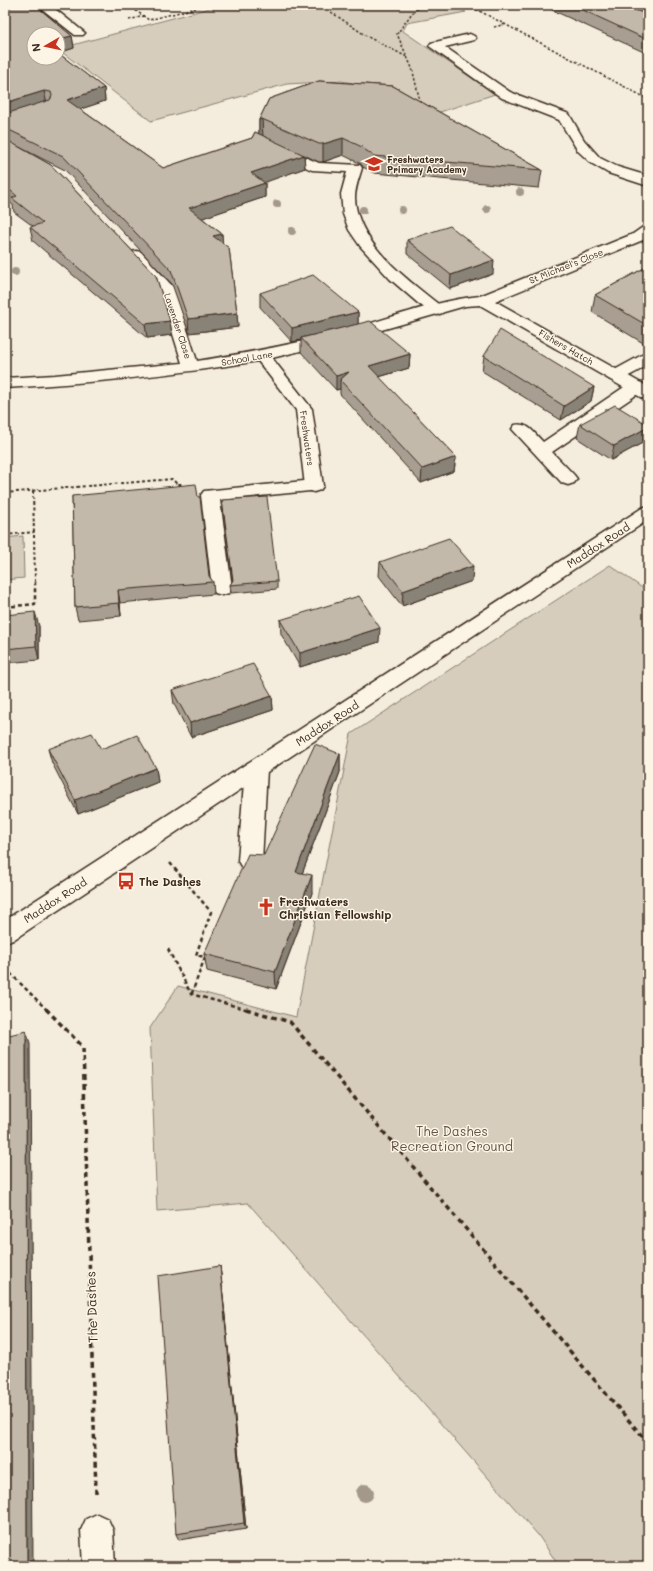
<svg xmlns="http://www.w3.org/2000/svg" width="653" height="1571" viewBox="0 0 653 1571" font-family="Mali,sans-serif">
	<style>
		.green { fill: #d6cdbd; stroke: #887c6e }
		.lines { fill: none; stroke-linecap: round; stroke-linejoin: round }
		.service-casing { stroke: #3b2a1e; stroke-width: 3 }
		.minor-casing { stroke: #3b2a1e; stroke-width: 3 }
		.tertiary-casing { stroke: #3b2a1e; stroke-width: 3 }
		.path-far3 { stroke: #3b2a1e; stroke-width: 1.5; stroke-dasharray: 2.5 2; stroke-linecap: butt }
		.path-far2 { stroke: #3b2a1e; stroke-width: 2; stroke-dasharray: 3 2.5; stroke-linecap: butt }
		.path-far1 { stroke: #3b2a1e; stroke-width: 2.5; stroke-dasharray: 4 3; stroke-linecap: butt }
		.path { stroke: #3b2a1e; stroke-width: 3.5; stroke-dasharray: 5 4; stroke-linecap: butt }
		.service { fill: #fcf5e5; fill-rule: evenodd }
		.minor { fill: #fcf5e5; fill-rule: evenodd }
		.tertiary { fill: #fcf5e5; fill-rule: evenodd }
		.tree { fill: #a4988a }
		.wall { fill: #a89f92; stroke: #3b2a1e }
		.shaded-wall { fill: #888277; stroke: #3b2a1e }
		.building { fill: #c3b9aa; stroke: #3b2a1e }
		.labels { text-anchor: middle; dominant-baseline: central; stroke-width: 3; stroke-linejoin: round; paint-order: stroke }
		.far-poi-label { font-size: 9px; font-weight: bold; fill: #3b2a1e; stroke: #fcf5e5; text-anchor: start }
		.far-street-label { font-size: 9px; fill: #3b2a1e; stroke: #fcf5e5 }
		.street-label { font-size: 11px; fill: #3b2a1e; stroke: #fcf5e5 }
		.poi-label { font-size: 11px; font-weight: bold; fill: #3b2a1e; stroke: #fcf5e5; text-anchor: start }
		.near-park-label { font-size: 13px; fill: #625346; stroke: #fcf5e5 }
		.near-street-label { font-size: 13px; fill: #3b2a1e; stroke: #fcf5e5 }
	</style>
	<rect width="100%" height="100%" fill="#f4eddd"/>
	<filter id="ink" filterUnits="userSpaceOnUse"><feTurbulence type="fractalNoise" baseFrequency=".025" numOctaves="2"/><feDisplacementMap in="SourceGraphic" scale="8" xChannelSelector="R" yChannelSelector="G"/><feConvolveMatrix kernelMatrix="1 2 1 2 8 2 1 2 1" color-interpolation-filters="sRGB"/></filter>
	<g filter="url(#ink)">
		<path class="green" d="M 221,5 L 449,5 L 466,12 L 407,23 L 403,31 L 495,94 L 434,114 L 386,89 L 341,81 L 287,84 L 151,121 L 58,49 Z
			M 23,536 L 24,578 L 5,580 L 5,538 Z
			M 610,565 L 648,592 L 648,1566 L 559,1566 L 538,1535 L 248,1203 L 157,1211 L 150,1028 L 178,986 L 296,1017 L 351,734 Z"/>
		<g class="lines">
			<g class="service-casing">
				<path id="service" d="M 276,145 L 319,163 L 360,165 L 362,168 C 359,178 355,188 355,198 C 357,244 409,281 442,307 L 445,310 L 442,313 L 437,315 L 432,313 L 419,304 L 390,279 L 360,246 L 349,230 L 343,214 L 341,194 L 347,172 L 312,170 L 271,152 L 269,149 L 271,146 Z
					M 648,353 L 648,365 C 637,371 622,383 609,379 L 607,376 L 609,373 L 642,355 Z
					M 636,382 L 642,383 L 644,387 L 642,391 L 552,452 L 574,475 L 577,479 L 574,483 L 568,485 L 562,483 L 512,429 L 515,425 C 528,422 534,433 543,442 L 630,383 Z
					M 314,480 L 320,482 L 323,486 L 320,490 L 220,500 L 232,588 L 229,593 L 222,595 L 215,593 L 212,588 L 201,495 L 204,491 Z
					M 256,761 L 264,763 L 267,769 L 262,861 L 258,868 L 250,870 L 242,868 L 238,861 L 245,769 L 248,763 Z"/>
			</g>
			<g class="minor-casing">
				<path id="minor" d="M 37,5 L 50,5 L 85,33 L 83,35 L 75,35 Z
					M 470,34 L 474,36 L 476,38 L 474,40 L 445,47 L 510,92 L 569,114 L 584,140 L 600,158 L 618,167 L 648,176 L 648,186 L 608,173 L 591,163 L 578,151 L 559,120 L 502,98 L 429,46 L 431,43 Z
					M 648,226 L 648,237 L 643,240 L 495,301 L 648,387 L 648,399 L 642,398 L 480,305 L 465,306 L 357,337 L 272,358 L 312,409 L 323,486 L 320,490 L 314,492 L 308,490 L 305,486 L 296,410 L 258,361 C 174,375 90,383 5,388 L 5,378 L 55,375 L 182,363 L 159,289 L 131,258 L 129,255 L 131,252 L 136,251 L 141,252 L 174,288 L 197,361 C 248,353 297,344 347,330 C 389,319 437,300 480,296 L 633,234 L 643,227 Z
					M 97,1514 L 108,1519 L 113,1530 L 115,1566 L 83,1566 L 81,1530 L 86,1519 Z"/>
			</g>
			<g class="tertiary-casing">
				<path id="tertiary" d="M 648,506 L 648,520 L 13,940 L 5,943 L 5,920 L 642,508 Z"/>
			</g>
			<path class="path-far3" d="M 128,5 L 149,20 L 207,5
				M 468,5 L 648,99
				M 331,12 L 368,37 L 407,57
				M 129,20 L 144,16
				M 494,27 L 506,24
				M 415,101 L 419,97 L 412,68 L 397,34 L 412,13 L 422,5"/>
			<path class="path-far2" d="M 33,491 L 35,581
				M 5,493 L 172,479 L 177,484 L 182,484
				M 5,535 L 34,532"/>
			<path class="path-far1" d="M 5,607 L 35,604 L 35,580
				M 170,863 L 211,912 L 196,955 L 205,957 L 192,993
				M 168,949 L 191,994 L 249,1010
				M 5,968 L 47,1010"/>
			<path class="path" d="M 46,1009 L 83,1047 L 96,1493
				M 246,1009 L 290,1022 L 648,1443"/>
			<use href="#service" class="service"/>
			<use href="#minor" class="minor"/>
			<use href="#tertiary" class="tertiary"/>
		</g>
		<g class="tree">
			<circle cx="520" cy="192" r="4"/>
			<circle cx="277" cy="204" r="4"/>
			<circle cx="487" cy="209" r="4"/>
			<circle cx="363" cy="210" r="4"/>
			<circle cx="402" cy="210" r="4"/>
			<circle cx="292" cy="231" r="4"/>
			<circle cx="15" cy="272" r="4"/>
			<circle cx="365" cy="1493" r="9"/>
		</g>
		<path class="wall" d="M 5,5 L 35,5 L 72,36 L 74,48 L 58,53 L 58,34 L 34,34 L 34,58 L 58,58 L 58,53 L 104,88 L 105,101 L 80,109 L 163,168 L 252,138 L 255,132 L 259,134 L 259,120 L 269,99 L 319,81 L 393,86 L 542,170 L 539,188 L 374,173 L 363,167 L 361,164 L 343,155 L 323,162 L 319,162 L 304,155 L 305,168 L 264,182 L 265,183 L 265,197 L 202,218 L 222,234 L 222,244 L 229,248 L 237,313 L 238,327 L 189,333 L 172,284 L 65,170 L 19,147 L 51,165 L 156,276 L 170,321 L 172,335 L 147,338 L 33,241 L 30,227 L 33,226 L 14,212 L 13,205 L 5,198 Z
			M 142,5 L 168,5 L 149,10 Z
			M 553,5 L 648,5 L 648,54 L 552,10 Z
			M 407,240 L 493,274 L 450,289 L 407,254 Z
			M 648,266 L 648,346 L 592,312 L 595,295 Z
			M 260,293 L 358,312 L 358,324 L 410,354 L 409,368 L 379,377 L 456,457 L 454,471 L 421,483 L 340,394 L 340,389 L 336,390 L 301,352 L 301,340 L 292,342 L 260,307 Z
			M 484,356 L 594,387 L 591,401 L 561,420 L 482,371 Z
			M 580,424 L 648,425 L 648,433 L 646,441 L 611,460 L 577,438 Z
			M 72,496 L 209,576 L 213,582 L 214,594 L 120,603 L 121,616 L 78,620 L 75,607 Z
			M 222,500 L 277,581 L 277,589 L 231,593 L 230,585 L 233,581 Z
			M 380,562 L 472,581 L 402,606 L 379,576 Z
			M 5,615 L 39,626 L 39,660 L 5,663 Z
			M 280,620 L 379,642 L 300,667 L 281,634 Z
			M 172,690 L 272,696 L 273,710 L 191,737 L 174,704 Z
			M 48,749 L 101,749 L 156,768 L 158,782 L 78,814 L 52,763 Z
			M 340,754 L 340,772 L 302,874 L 312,893 L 276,989 L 207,971 L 204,954 L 264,855 Z
			M 220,1266 L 221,1276 L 246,1529 L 179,1540 L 176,1534 Z"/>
		<path class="shaded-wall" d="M 148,5 L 168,5 L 149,10 Z
			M 72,36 L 74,48 L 58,53 L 58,39 Z
			M 104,88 L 105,101 L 69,113 L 67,100 Z
			M 44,91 L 47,104 L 5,116 L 5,103 Z
			M 262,119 L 263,137 L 259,137 L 259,120 Z
			M 343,138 L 343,155 L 323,162 L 323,144 Z
			M 304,155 L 305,168 L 252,187 L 251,173 Z
			M 265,183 L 265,197 L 191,222 L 189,208 Z
			M 222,234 L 223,248 L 213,236 Z
			M 494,260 L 493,274 L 450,289 L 451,275 Z
			M 358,312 L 358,325 L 301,338 L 301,340 L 292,342 L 292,328 Z
			M 237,313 L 238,327 L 189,333 L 188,319 Z
			M 170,321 L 172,335 L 147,338 L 145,324 Z
			M 410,354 L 409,368 L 368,380 L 369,366 Z
			M 349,372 L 340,380 L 340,389 L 336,390 L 336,376 Z
			M 594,387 L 591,401 L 561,420 L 564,406 Z
			M 648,427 L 648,433 L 646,441 L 611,460 L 614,446 Z
			M 456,457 L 454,471 L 421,483 L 422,469 Z
			M 473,566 L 472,581 L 402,606 L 403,591 Z
			M 118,590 L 120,603 L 121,616 L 119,603 Z
			M 35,612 L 39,626 L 39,660 L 36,646 Z
			M 380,628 L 379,642 L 300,667 L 300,653 Z
			M 272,696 L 273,710 L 191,737 L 190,723 Z
			M 340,754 L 340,772 L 296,890 L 296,872 Z
			M 156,768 L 158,782 L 78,814 L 75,800 Z
			M 312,875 L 312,893 L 276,989 L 275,972 Z
			M 26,1031 L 30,1043 L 33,1566 L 27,1566 Z
			M 220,1266 L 221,1276 L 246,1529 L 244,1523 Z"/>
		<path class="building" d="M 5,5 L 35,5 L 72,36 L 58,39 L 58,34 L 34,34 L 34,58 L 58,58 L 58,53 L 104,88 L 67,100 L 163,168 L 252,138 L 255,132 L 304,155 L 251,173 L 265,183 L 189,208 L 222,234 L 213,236 L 229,248 L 237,313 L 188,319 L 171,270 L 63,156 L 5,128 L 5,114 L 50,100 L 52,96 L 51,92 L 44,91 L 5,103 Z
			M 572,5 L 622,5 L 648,15 L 648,40 Z
			M 319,81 L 393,86 L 542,170 L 374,156 L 364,149 L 362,147 L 343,138 L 323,144 L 319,144 L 262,119 L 259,120 L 269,99 Z
			M 5,139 L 51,165 L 156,276 L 170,321 L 145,324 L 30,227 L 43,223 L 12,198 L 17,196 L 5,186 Z
			M 450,226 L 494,260 L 451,275 L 407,240 Z
			M 648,266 L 648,326 L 595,295 Z
			M 313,275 L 358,312 L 292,328 L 260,293 Z
			M 370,321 L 410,354 L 369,366 L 456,457 L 422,469 L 340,380 L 349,372 L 336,376 L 301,338 Z
			M 500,330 L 594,387 L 564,406 L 484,356 Z
			M 615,405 L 648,425 L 648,427 L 614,446 L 580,424 Z
			M 196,484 L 198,497 L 200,497 L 209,576 L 213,582 L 118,590 L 119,603 L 75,607 L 72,496 Z
			M 267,497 L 277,581 L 230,585 L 233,580 L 222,500 Z
			M 449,538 L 473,566 L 403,591 L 380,562 Z
			M 359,596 L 380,628 L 300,653 L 280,620 Z
			M 35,612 L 36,646 L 5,649 L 5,615 Z
			M 253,664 L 272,696 L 190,723 L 172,690 Z
			M 92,733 L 101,749 L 137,735 L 156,768 L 75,800 L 48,749 Z
			M 315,744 L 340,754 L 296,872 L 312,875 L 275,972 L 204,954 L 248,854 L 264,855 Z
			M 26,1031 L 27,1566 L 5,1566 L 5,1036 Z
			M 220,1266 L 244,1523 L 176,1534 L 158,1276 Z"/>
	</g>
	<defs>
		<g id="school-bare" transform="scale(1.38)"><path d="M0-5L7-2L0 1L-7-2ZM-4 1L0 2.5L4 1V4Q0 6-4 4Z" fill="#c8321e" stroke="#fcf5e5" stroke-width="2.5" paint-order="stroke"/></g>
		<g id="bus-bare" transform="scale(1.38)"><path d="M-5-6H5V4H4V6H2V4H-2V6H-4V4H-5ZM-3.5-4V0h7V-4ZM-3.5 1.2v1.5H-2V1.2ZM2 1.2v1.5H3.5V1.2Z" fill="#c8321e" stroke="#fcf5e5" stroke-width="2.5" paint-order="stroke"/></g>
		<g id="church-bare" transform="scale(1.38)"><path d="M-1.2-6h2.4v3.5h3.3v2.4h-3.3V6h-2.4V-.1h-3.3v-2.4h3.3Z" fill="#c8321e" stroke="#fcf5e5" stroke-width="2.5" paint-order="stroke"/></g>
	</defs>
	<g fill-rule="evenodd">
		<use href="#school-bare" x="374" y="164"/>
		<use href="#bus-bare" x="126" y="881"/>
		<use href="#church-bare" x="266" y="907"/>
	</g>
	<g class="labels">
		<g class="far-poi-label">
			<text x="387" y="159">Freshwaters<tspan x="387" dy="10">Primary Academy</tspan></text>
		</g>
		<g class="far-street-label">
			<text transform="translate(566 266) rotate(-22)">St Michael's Close</text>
			<text transform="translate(178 326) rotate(72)">Lavender Close</text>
			<text transform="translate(566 347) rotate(30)">Fishers Hatch</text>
			<text transform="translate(247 358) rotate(-10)">School Lane</text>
			<text transform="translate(307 438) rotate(82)">Freshwaters</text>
		</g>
		<g class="street-label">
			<text transform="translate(598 545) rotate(-33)">Maddox Road</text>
			<text transform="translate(327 723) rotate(-33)">Maddox Road</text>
			<text transform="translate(55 900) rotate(-33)">Maddox Road</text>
		</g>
		<g class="poi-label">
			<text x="139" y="881">The Dashes</text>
			<text x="279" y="901">Freshwaters<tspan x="279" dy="13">Christian Fellowship</tspan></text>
		</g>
		<g class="near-park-label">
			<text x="452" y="1130">The Dashes<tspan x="452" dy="15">Recreation Ground</tspan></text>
		</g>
		<g class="near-street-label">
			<text transform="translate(91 1307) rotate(-92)">The Dashes</text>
		</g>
	</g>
	<rect width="653" height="1571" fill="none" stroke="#fcf5e5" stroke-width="20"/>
	<rect x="10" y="10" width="633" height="1551" fill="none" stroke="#3b2a1e" stroke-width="1.5" filter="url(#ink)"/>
	<g transform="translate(46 46) rotate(261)"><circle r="19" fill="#fcf5e5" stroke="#afa495"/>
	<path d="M0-3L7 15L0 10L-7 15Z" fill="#c8321e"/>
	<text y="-6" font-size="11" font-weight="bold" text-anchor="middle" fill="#3b2a1e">N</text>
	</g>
</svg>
